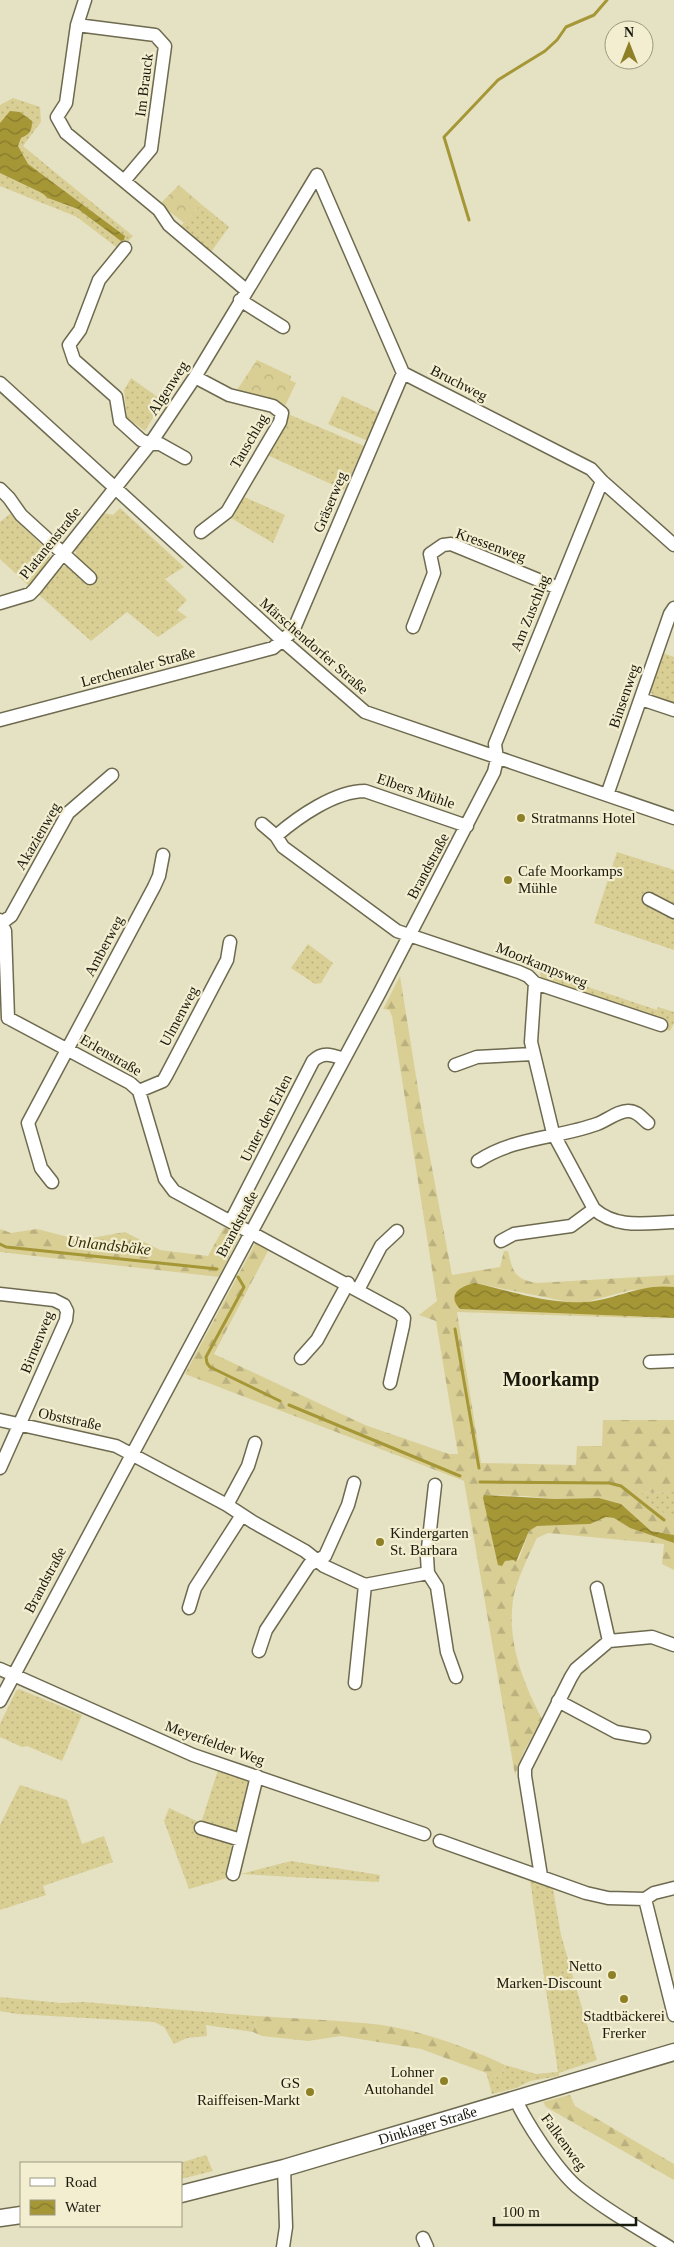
<svg xmlns="http://www.w3.org/2000/svg" width="674" height="2247" viewBox="0 0 674 2247" font-family="Georgia,serif">
	<style>
		.grass { fill: url(#grass-dots) }
		.forest { fill: url(#forest-firs) }
		.park { fill: url(#park-crowns) }
		.water { fill: url(#water-waves) }
		.lines { fill: none; stroke-linecap: round; stroke-linejoin: round }
		.stream { stroke: #a59636; stroke-width: 3 }
		.minor-casing { stroke: #6e6a4f; stroke-width: 15 }
		.major-casing { stroke: #6e6a4f; stroke-width: 19 }
		.minor { stroke: #fff; stroke-width: 12 }
		.major { stroke: #fff; stroke-width: 16 }
		.poi-dot { fill: #8e8027; stroke: #f3eed0; stroke-width: 2 }
		.labels { text-anchor: middle; dominant-baseline: central; stroke-width: 4.5; stroke-linejoin: round; paint-order: stroke }
		.street-label { font-size: 15px; fill: #1a190e; stroke: #f3eed0 }
		.poi-label { font-size: 15px; fill: #1a190e; stroke: #f3eed0; text-anchor: start }
		.water-label { font-size: 16px; font-style: italic; fill: #342e04; stroke: #f3eed0 }
		.district-label { font-size: 20px; font-weight: bold; fill: #1a190e; stroke: #f3eed0 }
	</style>
	<defs>
		<pattern id="grass-dots" width="8" height="8" patternUnits="userSpaceOnUse" patternTransform="scale(1.25)"><rect width="8" height="8" fill="#d9cf95"/><path d="M2 2h.1M6 6h.1" fill="none" stroke="#bab17f" stroke-width="1.8" stroke-linecap="round"/></pattern>
		<pattern id="forest-firs" width="22" height="20" patternUnits="userSpaceOnUse" patternTransform="scale(1.25)"><rect width="22" height="20" fill="#d9cf95"/><path d="M5 1l3.5 6h-7zM16 11l3.5 6h-7z" fill="#bab17f"/></pattern>
		<pattern id="park-crowns" width="20" height="18" patternUnits="userSpaceOnUse" patternTransform="scale(1.25)"><rect width="20" height="18" fill="#d9cf95"/><path d="M2 6a3 3 0 1 1 6 0M12 15a3 3 0 1 1 6 0" fill="none" stroke="#bab17f"/></pattern>
		<pattern id="water-waves" width="16" height="10" patternUnits="userSpaceOnUse" patternTransform="scale(1.25)"><rect width="16" height="10" fill="#a59636"/><path d="M0 5q4-4 8 0t8 0" fill="none" stroke="#867a2c"/></pattern>
	</defs>
	<rect width="100%" height="100%" fill="#e5e1c3"/>
	<path class="grass" d="M 13,98 L 40,107 L 41,122 L 23,146 L 133,236 L 120,250 L 77,217 L 0,186 L 0,105 Z
		M 201,204 L 229,227 L 211,252 L 180,227 Z
		M 131,378 L 163,401 L 145,431 L 127,418 L 124,390 Z
		M 342,396 L 379,413 L 368,441 L 328,424 Z
		M 288,414 L 364,446 L 344,490 L 265,454 Z
		M 242,496 L 285,515 L 273,543 L 231,518 Z
		M 120,508 L 184,567 L 165,579 L 187,600 L 177,610 L 187,617 L 158,637 L 127,612 L 91,641 L 38,594 L 60,568 L 65,566 L 71,567 L 89,586 L 97,576 L 77,560 L 75,549 L 104,513 L 113,515 Z
		M 11,513 L 16,520 L 50,553 L 50,559 L 29,586 L 0,559 L 0,522 Z
		M 663,653 L 674,657 L 674,706 C 665,702 652,701 651,690 Z
		M 617,852 L 674,870 L 674,950 L 594,923 Z
		M 308,944 L 333,963 L 321,983 L 315,984 L 291,968 Z
		M 540,971 L 657,1010 L 658,1007 L 674,1012 L 674,1023 L 670,1031 L 542,989 Z
		M 674,1492 L 674,1521 L 636,1493 Z
		M 19,1689 L 82,1715 L 62,1761 L 27,1746 L 22,1747 L 0,1737 L 0,1724 L 16,1691 Z
		M 218,1770 L 263,1784 L 241,1874 L 291,1861 L 380,1875 L 379,1882 L 241,1874 L 189,1889 L 164,1821 L 169,1808 L 201,1823 Z
		M 20,1785 L 67,1800 L 82,1844 L 104,1836 L 113,1862 L 43,1886 L 46,1895 L 0,1910 L 0,1825 Z
		M 530,1880 L 553,1889 L 561,1935 L 597,2060 L 559,2073 L 559,2076 L 530,2081 L 516,2088 L 492,2094 L 486,2072 L 500,2078 L 505,2065 L 536,2074 L 558,2072 Z
		M 0,1997 L 61,2003 L 84,2002 L 257,2016 L 253,2032 L 206,2025 L 207,2036 L 187,2038 L 174,2044 L 164,2027 L 154,2022 L 17,2014 L 0,2011 Z
		M 206,2155 L 213,2171 L 181,2179 L 180,2163 Z"/>
	<path class="forest" d="M 400,976 L 423,1120 L 452,1275 L 500,1267 L 504,1251 L 508,1251 C 513,1272 514,1279 537,1283 L 674,1275 L 674,1287 L 631,1290 L 586,1302 L 568,1302 L 475,1283 L 555,1312 L 674,1319 L 457,1312 L 481,1463 L 576,1465 L 577,1446 L 602,1446 L 603,1420 L 674,1420 L 674,1492 L 637,1493 L 674,1521 L 674,1535 L 651,1531 L 621,1504 L 599,1498 L 555,1499 L 525,1496 L 484,1495 L 505,1561 L 513,1560 L 515,1562 L 519,1559 L 529,1531 L 537,1526 L 590,1524 L 606,1517 L 614,1518 L 630,1528 L 674,1543 L 674,1570 L 662,1564 L 664,1544 L 548,1533 L 537,1538 C 529,1555 516,1581 513,1600 C 507,1642 523,1682 542,1719 L 524,1751 L 515,1775 L 464,1481 L 185,1374 L 256,1242 L 269,1249 L 214,1354 L 365,1425 L 449,1454 L 458,1454 L 436,1321 L 419,1315 L 437,1301 L 392,1016 L 389,1010 L 383,1009 Z
		M 224,1227 L 240,1235 L 219,1277 L 0,1252 L 0,1229 L 11,1233 L 37,1229 L 80,1240 L 125,1232 L 160,1250 L 208,1256 Z
		M 257,2016 C 298,2019 341,2020 382,2025 C 426,2032 466,2047 505,2065 L 500,2078 L 421,2049 L 341,2036 L 308,2041 L 262,2036 L 253,2032 Z
		M 570,2095 L 575,2106 L 674,2164 L 674,2180 L 546,2107 L 543,2102 Z"/>
	<path class="park" d="M 179,185 L 201,204 L 184,223 L 160,204 Z
		M 257,360 L 291,376 L 290,380 L 296,383 L 285,406 L 237,390 Z"/>
	<path class="water" d="M 10,111 L 20,112 L 32,121 C 32,131 30,134 21,138 L 18,146 L 28,164 L 125,236 L 124,240 L 121,241 L 78,209 L 48,198 L 42,193 L 0,173 L 0,123 Z
		M 475,1283 C 510,1291 548,1304 584,1302 C 616,1300 640,1283 674,1287 L 674,1318 L 460,1309 C 446,1294 461,1286 475,1283 Z
		M 484,1495 L 555,1499 L 599,1498 L 621,1504 L 651,1531 L 674,1535 L 674,1543 L 630,1528 L 614,1518 L 606,1517 L 590,1524 L 537,1526 L 529,1531 L 516,1562 L 513,1560 L 505,1561 L 502,1566 L 498,1565 L 483,1498 Z"/>
	<g class="lines">
		<path class="stream" d="M 469,220 L 444,137 L 498,80 L 545,51 L 557,40 L 566,27 L 594,15 L 607,0
			M 0,1244 L 6,1247 L 217,1269
			M 238,1277 L 244,1287 L 206,1357 L 207,1363 L 210,1367 L 280,1401
			M 455,1329 L 479,1468
			M 289,1405 L 460,1476
			M 480,1482 L 609,1483 L 621,1486 L 664,1520"/>
		<g class="minor-casing">
			<path id="minor" d="M 85,0 L 77,25 L 66,103 L 57,117 L 66,133 L 159,210 L 169,225 L 246,290
				M 77,25 L 155,35 L 165,46 L 151,149 L 124,181
				M 317,175 L 403,373 L 591,469 L 602,481 L 674,545
				M 125,248 L 99,280 L 80,330 L 69,345 L 74,360 L 116,397 L 120,421 L 141,440 L 150,444 L 160,444 L 185,458
				M 240,300 L 283,327
				M 195,377 L 229,395 L 273,406 L 282,413 L 280,422 L 227,512 L 201,532
				M 0,383 L 282,640 L 365,712 L 674,818
				M 0,489 L 9,498 L 21,515 L 90,578
				M 0,603 L 30,594 L 35,589 L 150,444 L 195,377 L 317,175
				M 413,627 L 434,573 L 430,554 L 443,545 L 451,544 L 558,588
				M 641,699 L 674,710
				M 0,720 L 273,648 L 293,631 L 403,373
				M 607,795 L 670,614 L 674,608
				M 262,824 L 276,836 L 283,847 L 397,931 L 519,972 L 528,976 L 535,983 L 661,1025
				M 276,836 C 298,817 335,791 365,791 L 467,826
				M 649,899 L 674,912
				M 0,920 L 5,931 L 8,1018
				M 3,922 L 11,916 L 68,813 L 112,775
				M 535,983 L 531,1042 L 553,1133 L 594,1209 C 617,1229 645,1223 674,1222
				M 8,1018 L 130,1083 L 139,1091 L 165,1179 L 174,1191 L 399,1313 L 404,1318 L 403,1326 L 390,1383
				M 455,1065 L 477,1057 L 533,1054
				M 139,1091 L 163,1081 L 166,1076 L 227,960 L 230,942
				M 478,1161 C 514,1137 558,1138 597,1124 C 606,1121 619,1110 629,1111 C 637,1111 642,1118 648,1123
				M 52,1182 L 41,1168 L 28,1123 L 154,887 L 159,876 L 163,855
				M 231,1221 L 313,1061 C 323,1051 332,1055 344,1059
				M 501,1241 L 514,1234 L 571,1226 L 594,1209
				M 358,1290 L 381,1246 L 397,1231
				M 0,1294 L 54,1300 L 64,1305 L 67,1311 L 66,1320 L 0,1468
				M 301,1358 L 317,1340 L 348,1283
				M 650,1362 L 674,1361
				M 0,1420 L 116,1446 L 227,1505 L 253,1522 L 305,1551 L 324,1566 L 365,1585 L 428,1573
				M 435,1485 L 427,1557 L 428,1573 L 437,1587 L 447,1652 L 456,1677
				M 227,1505 L 248,1466 L 255,1443
				M 597,1588 L 609,1641
				M 189,1608 L 195,1588 L 242,1515
				M 259,1651 L 266,1630 L 309,1565 L 325,1556 L 348,1505 L 354,1483
				M 0,1669 L 193,1755 L 424,1834
				M 355,1683 L 365,1585
				M 0,1701 L 380,992 L 494,772 L 497,759 L 495,744 L 602,481
				M 558,1701 L 616,1732 L 644,1737
				M 201,1828 L 241,1840
				M 440,1841 L 586,1893 L 608,1898 L 645,1899
				M 233,1874 L 257,1776
				M 541,1876 L 525,1776 L 525,1768 L 571,1677 L 576,1669 L 609,1641 L 652,1637 L 674,1645
				M 674,1888 L 654,1893 L 645,1899 L 674,2015
				M 515,2098 C 526,2123 556,2168 576,2186 C 604,2209 638,2228 669,2247
				M 423,2238 L 427,2247
				M 283,2247 L 286,2227 L 284,2168"/>
		</g>
		<g class="major-casing">
			<g id="major">
				<path id="s1" d="M 181,2194 L 284,2168 L 674,2052"/>
				<path d="M 0,2218 L 21,2215"/>
			</g>
		</g>
		<use href="#minor" class="minor"/>
		<use href="#major" class="major"/>
	</g>
	<g class="poi-dot">
		<circle cx="521" cy="818" r="5"/>
		<circle cx="508" cy="880" r="5"/>
		<circle cx="380" cy="1542" r="5"/>
		<circle cx="612" cy="1975" r="5"/>
		<circle cx="624" cy="1999" r="5"/>
		<circle cx="444" cy="2081" r="5"/>
		<circle cx="310" cy="2092" r="5"/>
	</g>
	<g class="labels">
		<g class="street-label">
			<text transform="translate(144 85) rotate(-83)">Im Brauck</text>
			<text transform="translate(459 383) rotate(27)">Bruchweg</text>
			<text transform="translate(168 388) rotate(-57)">Algenweg</text>
			<text transform="translate(249 441) rotate(-60)">Tauschlag</text>
			<text transform="translate(330 502) rotate(-67)">Gräserweg</text>
			<text transform="translate(50 543) rotate(-51)">Platanenstraße</text>
			<text transform="translate(491 545) rotate(20)">Kressenweg</text>
			<text transform="translate(530 613) rotate(-68)">Am Zuschlag</text>
			<text transform="translate(314 646) rotate(41)">Märschendorfer Straße</text>
			<text transform="translate(138 667) rotate(-15)">Lerchentaler Straße</text>
			<text transform="translate(624 696) rotate(-71)">Binsenweg</text>
			<text transform="translate(416 791) rotate(19)">Elbers Mühle</text>
			<text transform="translate(38 836) rotate(-60)">Akazienweg</text>
			<text transform="translate(428 866) rotate(-62)">Brandstraße</text>
			<text transform="translate(104 946) rotate(-62)">Amberweg</text>
			<text transform="translate(542 965) rotate(22)">Moorkampsweg</text>
			<text transform="translate(179 1016) rotate(-62)">Ulmenweg</text>
			<text transform="translate(111 1055) rotate(30)">Erlenstraße</text>
			<text transform="translate(266 1118) rotate(-63)">Unter den Erlen</text>
			<text transform="translate(237 1224) rotate(-62)">Brandstraße</text>
			<text transform="translate(37 1342) rotate(-68)">Birnenweg</text>
			<text transform="translate(70 1419) rotate(12)">Obststraße</text>
			<text transform="translate(45 1580) rotate(-62)">Brandstraße</text>
			<text transform="translate(215 1743) rotate(20)">Meyerfelder Weg</text>
			<text stroke="none"><textPath href="#s1" startOffset="256">Dinklager Straße</textPath></text>
			<text transform="translate(564 2142) rotate(54)">Falkenweg</text>
		</g>
		<g class="poi-label">
			<text x="531" y="818">Stratmanns Hotel</text>
			<text x="518" y="871">Cafe Moorkamps<tspan x="518" dy="17">Mühle</tspan></text>
			<text x="390" y="1533">Kindergarten<tspan x="390" dy="17">St. Barbara</tspan></text>
			<text x="602" y="1966" text-anchor="end">Netto<tspan x="602" dy="17">Marken-Discount</tspan></text>
			<text x="624" y="2016" text-anchor="middle">Stadtbäckerei<tspan x="624" dy="17">Frerker</tspan></text>
			<text x="434" y="2072" text-anchor="end">Lohner<tspan x="434" dy="17">Autohandel</tspan></text>
			<text x="300" y="2083" text-anchor="end">GS<tspan x="300" dy="17">Raiffeisen-Markt</tspan></text>
		</g>
		<g class="water-label">
			<text transform="translate(109 1245) rotate(6)">Unlandsbäke</text>
		</g>
		<g class="district-label">
			<text x="551" y="1379">Moorkamp</text>
		</g>
	</g>
	<rect x="20" y="2162" width="162" height="65" fill="#f3eed0" stroke="#9c9982"/>
	<rect x="30" y="2178" width="25" height="8" fill="#ffffff" stroke="#9c9982"/>
	<text x="65" y="2187" font-size="15" fill="#1a190e">Road</text>
	<rect x="30" y="2200" width="25" height="15" fill="url(#water-waves)" stroke="#9c9982"/>
	<text x="65" y="2212" font-size="15" fill="#1a190e">Water</text>
	<g transform="translate(629 45)"><circle r="24" fill="#f3eed0" stroke="#9c9982"/>
	<path d="M0-4L9 19L0 12L-9 19Z" fill="#8e8027"/>
	<text y="-8" font-size="14" font-weight="bold" text-anchor="middle" fill="#1a190e">N</text>
	</g>
	<path d="M494 2217v8h142v-8" fill="none" stroke="#1a190e" stroke-width="2.5"/>
	<text x="502" y="2217" font-size="15" fill="#1a190e" stroke="#f3eed0" stroke-width="4" paint-order="stroke">100 m</text>
</svg>
